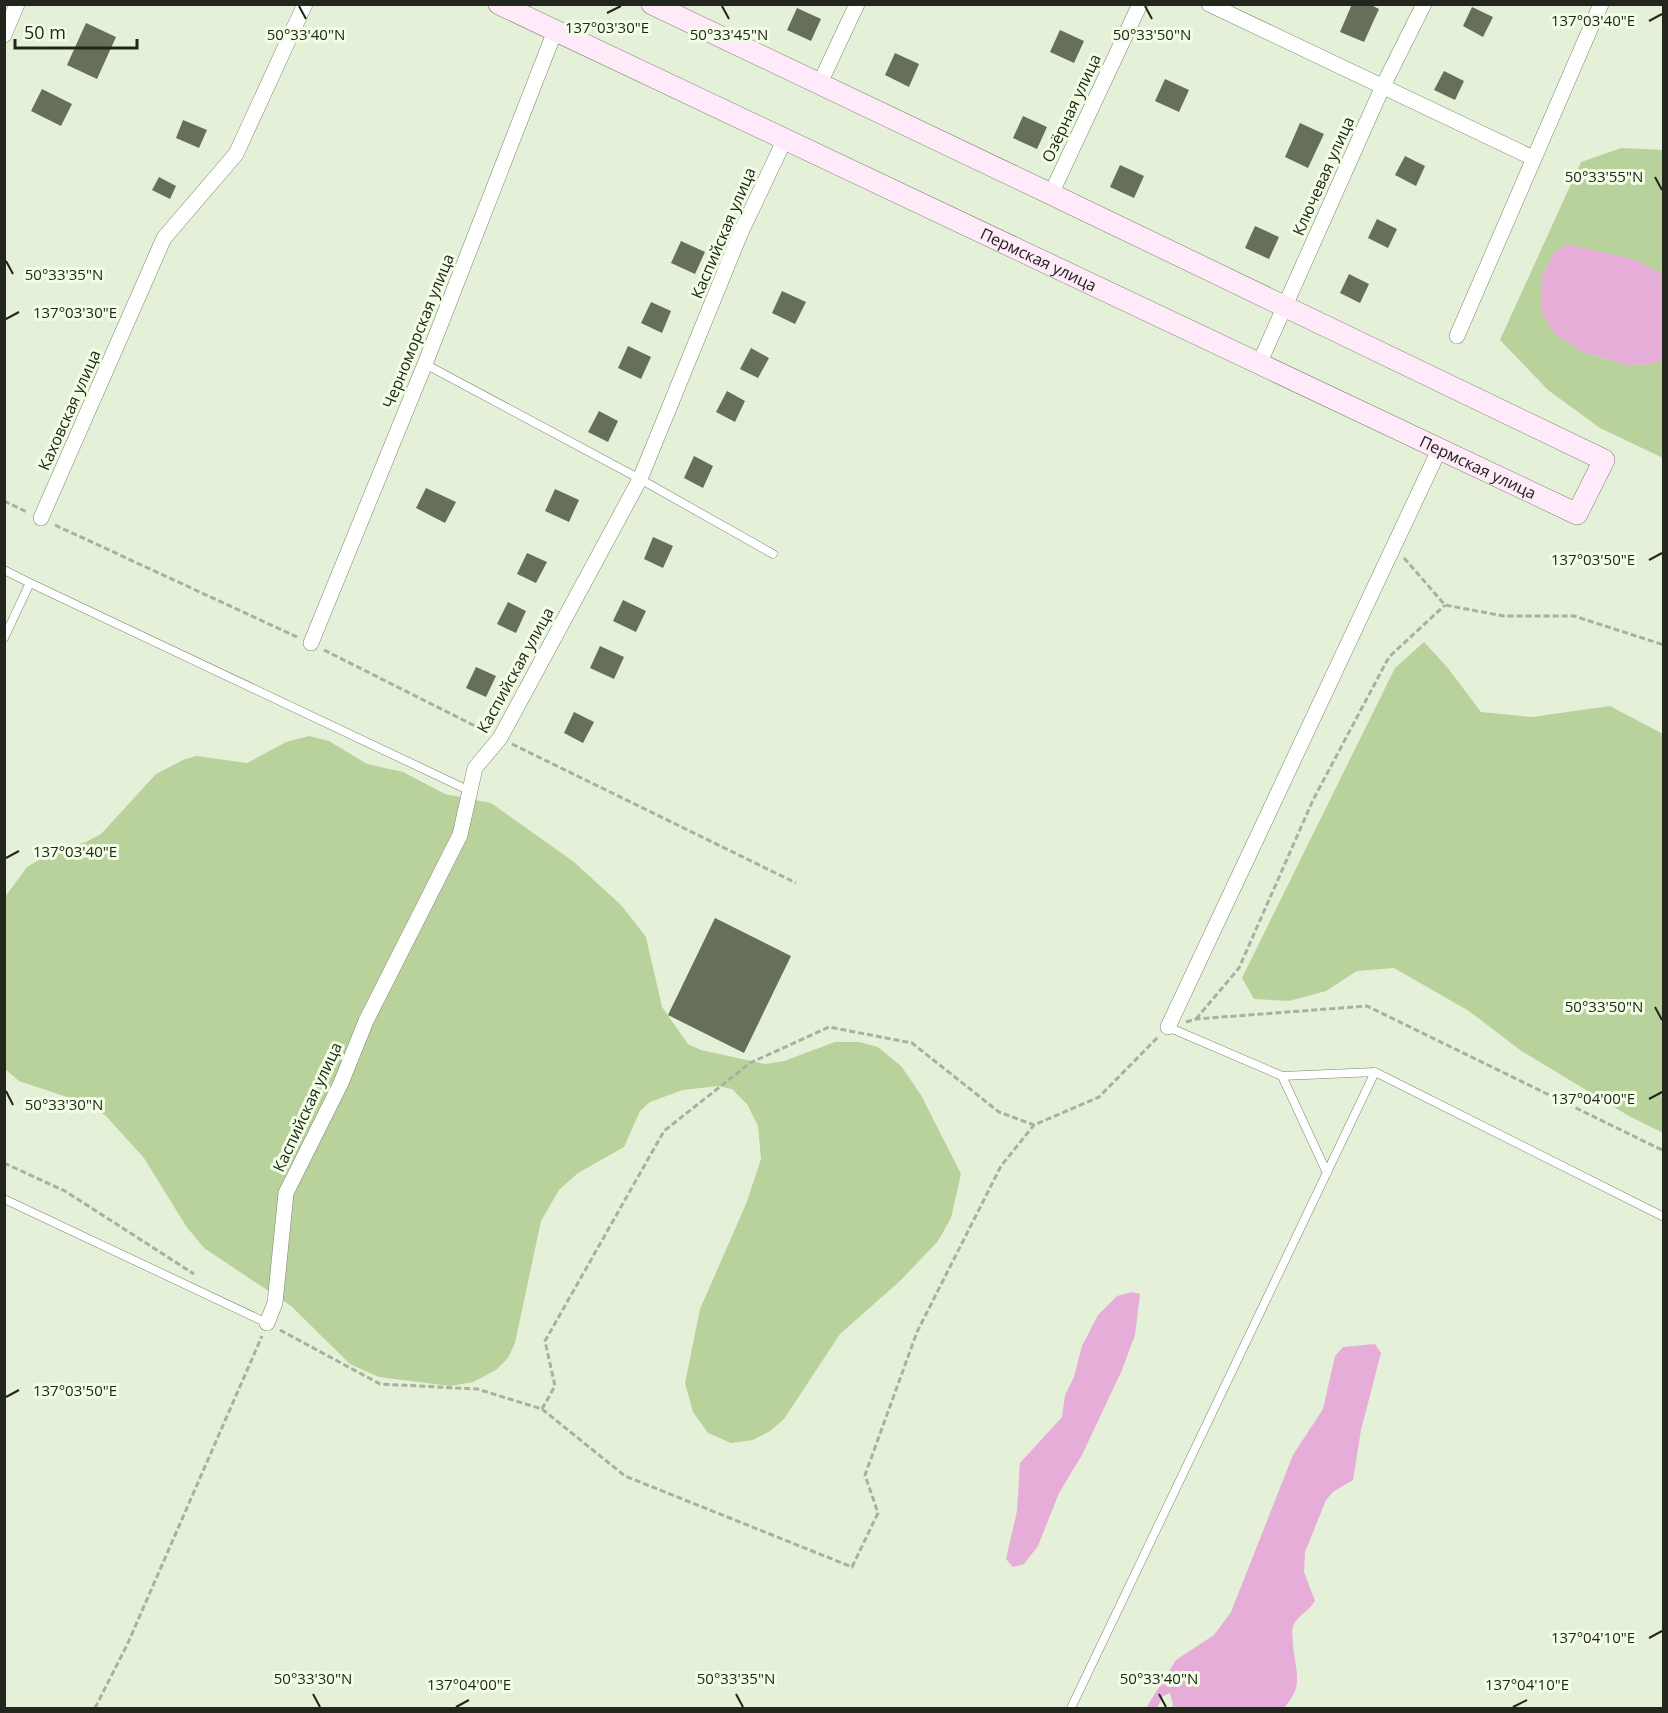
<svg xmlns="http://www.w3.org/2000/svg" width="1668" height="1713" viewBox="0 0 1668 1713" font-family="'Open Sans',sans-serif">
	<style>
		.green { fill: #b9d29c }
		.water { fill: #e5add8 }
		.building { fill: #656f5a }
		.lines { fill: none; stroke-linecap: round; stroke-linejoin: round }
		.lane-casing { stroke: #7b856f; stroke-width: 9 }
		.street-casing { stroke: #7b856f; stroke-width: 16 }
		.secondary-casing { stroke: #7b856f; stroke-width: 22 }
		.path { stroke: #a8b19e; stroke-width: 3; stroke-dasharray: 6 3; stroke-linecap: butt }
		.lane { stroke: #fff; stroke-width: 8 }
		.street { stroke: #fff; stroke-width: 15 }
		.secondary { stroke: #feeaf9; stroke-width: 21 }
		.ticks { fill: none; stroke: #22261d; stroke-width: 2 }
		.labels { text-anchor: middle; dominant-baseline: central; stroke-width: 6; stroke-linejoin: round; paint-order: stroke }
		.street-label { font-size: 16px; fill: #22261d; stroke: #f2fde5 }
		.ticks-label { font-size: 15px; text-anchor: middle; fill: #22261d; stroke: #f2fde5; stroke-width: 6; stroke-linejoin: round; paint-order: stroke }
	</style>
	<rect width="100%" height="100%" fill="#e5f0d8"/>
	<path class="green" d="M 1621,148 L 1663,150 L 1663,275 L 1635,260 L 1553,254 L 1541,278 L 1541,311 L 1555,334 L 1583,352 L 1628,365 L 1650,364 L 1663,360 L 1663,458 L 1600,428 L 1548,390 L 1500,340 L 1581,162 Z
		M 1424,642 L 1447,667 L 1481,712 L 1532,717 L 1610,706 L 1663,734 L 1663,1133 L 1629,1116 L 1520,1050 L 1469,1011 L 1394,968 L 1357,971 L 1326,991 L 1289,1001 L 1254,999 L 1242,978 L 1395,668 Z
		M 309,736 L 329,741 L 367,764 L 403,772 L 445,794 L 491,803 L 574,862 L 621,905 L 646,937 L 662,1007 L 688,1044 L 701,1050 L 765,1064 L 784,1061 L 835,1042 L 859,1042 L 878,1047 L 901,1066 L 921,1095 L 961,1174 L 951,1218 L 938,1241 L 900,1281 L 840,1334 L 784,1419 L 770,1431 L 753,1440 L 731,1443 L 708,1433 L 693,1412 L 685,1383 L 700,1309 L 746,1204 L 761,1159 L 758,1126 L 747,1104 L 732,1089 L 718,1086 L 683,1090 L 650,1102 L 640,1111 L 624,1147 L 578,1173 L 559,1190 L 541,1221 L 515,1343 L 508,1358 L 496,1370 L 473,1382 L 450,1386 L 379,1377 L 350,1364 L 291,1306 L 204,1248 L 186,1226 L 144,1158 L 105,1115 L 76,1100 L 19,1081 L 5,1069 L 5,897 L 27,867 L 56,850 L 86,842 L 101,834 L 156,774 L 183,760 L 196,756 L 247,763 L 286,742 Z"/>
	<path class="water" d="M 1572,245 L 1635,260 L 1663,275 L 1663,360 L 1650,364 L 1628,365 L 1583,352 L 1555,334 L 1541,311 L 1541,278 L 1553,254 L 1562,247 Z
		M 1132,1292 L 1140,1294 L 1135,1335 L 1122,1370 L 1082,1455 L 1059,1493 L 1038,1546 L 1024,1564 L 1013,1567 L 1006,1559 L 1017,1511 L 1020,1463 L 1062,1417 L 1065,1395 L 1074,1377 L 1082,1346 L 1098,1315 L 1117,1296 Z
		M 1375,1344 L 1381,1353 L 1361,1430 L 1353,1480 L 1333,1492 L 1326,1500 L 1305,1552 L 1304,1572 L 1315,1601 C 1309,1611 1297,1616 1293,1626 C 1291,1632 1293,1639 1293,1645 C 1296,1673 1304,1686 1284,1708 L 1172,1708 L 1173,1705 L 1170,1693 L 1163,1696 L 1157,1708 L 1146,1708 L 1176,1660 L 1214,1635 L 1231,1612 L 1293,1455 L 1323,1409 L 1335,1356 L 1343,1347 Z"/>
	<path class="building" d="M 1352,4 L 1369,4 L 1379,9 L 1364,42 L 1340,32 Z
		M 1472,7 L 1493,17 L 1483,37 L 1463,26 Z
		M 797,8 L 821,19 L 811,41 L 787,30 Z
		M 86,23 L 116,37 L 97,79 L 67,65 Z
		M 1060,30 L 1084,41 L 1074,63 L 1050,52 Z
		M 895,53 L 919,64 L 909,87 L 885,75 Z
		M 1444,71 L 1464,81 L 1455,100 L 1434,90 Z
		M 1165,79 L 1189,90 L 1179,112 L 1155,101 Z
		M 42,89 L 72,104 L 61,126 L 31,111 Z
		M 1023,116 L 1047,127 L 1037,149 L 1013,138 Z
		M 183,120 L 207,130 L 199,148 L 176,138 Z
		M 1300,123 L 1324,134 L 1308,168 L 1285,157 Z
		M 1405,156 L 1425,166 L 1416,186 L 1395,175 Z
		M 1120,165 L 1144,176 L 1134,198 L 1110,187 Z
		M 159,177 L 176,186 L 170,199 L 152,190 Z
		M 1377,219 L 1397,229 L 1388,248 L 1368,238 Z
		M 1255,226 L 1279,237 L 1269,259 L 1245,248 Z
		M 681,241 L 705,252 L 695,274 L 671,263 Z
		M 1349,274 L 1369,284 L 1360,303 L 1340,293 Z
		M 782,291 L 806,302 L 795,324 L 772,313 Z
		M 651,302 L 671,311 L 662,333 L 641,323 Z
		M 628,346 L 651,357 L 641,379 L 618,368 Z
		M 751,348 L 769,358 L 758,378 L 740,369 Z
		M 727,391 L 745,401 L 735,422 L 716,412 Z
		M 599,411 L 618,421 L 608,442 L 588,432 Z
		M 694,456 L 713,466 L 703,488 L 684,478 Z
		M 426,488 L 456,502 L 445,523 L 416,508 Z
		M 555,489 L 579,500 L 569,522 L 545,511 Z
		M 653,537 L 673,546 L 663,568 L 644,559 Z
		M 527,553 L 547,562 L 536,583 L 517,574 Z
		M 623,600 L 646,611 L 636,632 L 613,621 Z
		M 508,602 L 526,611 L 516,633 L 497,624 Z
		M 600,646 L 624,657 L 614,679 L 590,668 Z
		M 476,667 L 496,676 L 486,697 L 466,688 Z
		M 574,712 L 594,722 L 583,743 L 564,733 Z
		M 715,918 L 791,956 L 744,1053 L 668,1015 Z"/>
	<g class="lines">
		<g class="lane-casing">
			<path id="lane" d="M 425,364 L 640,479 L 773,554
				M 4,570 L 30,583 L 4,638
				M 30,583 L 470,791
				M 1168,1027 L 1282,1076
				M 1327,1173 L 1282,1076 L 1375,1072
				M 4,1199 L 267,1323
				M 1071,1708 L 1375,1072 L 1664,1217"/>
		</g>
		<g class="street-casing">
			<path id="street" d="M 1209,4 L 1533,158
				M 4,35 L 17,4
				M 820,83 L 857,4
				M 1051,194 L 1140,4
				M 1457,336 L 1601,4
				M 1259,364 L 1383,86 L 1424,4
				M 41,518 L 164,238 L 236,154 L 305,4
				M 311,643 L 425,364 L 555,31
				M 1168,1027 L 1439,450
				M 267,1323 L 275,1303 L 286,1193 L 341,1083 L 366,1021 L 460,835 L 475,768 L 500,738 L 640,479 L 741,232 L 785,139"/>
		</g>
		<g class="secondary-casing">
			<g id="secondary">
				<path id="s1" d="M 499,4 L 1577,514 L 1604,460 L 1051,194 L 652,4"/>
			</g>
		</g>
		<path class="path" d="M 4,501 L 27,512
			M 55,525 L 297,637
			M 1404,558 L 1445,605 L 1504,616 L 1574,616 L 1664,645
			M 324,650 L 487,732
			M 512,744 L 796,883
			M 1196,1019 L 1239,968 L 1313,800 L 1389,657 L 1445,605
			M 1186,1022 L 1196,1019 L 1367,1006 L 1664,1151
			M 4,1163 L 65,1191 L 194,1274
			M 280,1330 L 380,1384 L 477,1389 L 542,1409 L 625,1476 L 852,1567 L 878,1513 L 865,1475 L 917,1332 L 1001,1166 L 1034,1125
			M 542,1409 L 555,1386 L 545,1341 L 664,1131 L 750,1063 L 829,1027 L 912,1043 L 999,1112 L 1034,1125 L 1099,1097 L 1158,1037
			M 95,1708 L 127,1645 L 262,1336"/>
		<use href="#lane" class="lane"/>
		<use href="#street" class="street"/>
		<use href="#secondary" class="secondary"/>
	</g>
	<path class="ticks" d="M 299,6 L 306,19M 722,6 L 729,19M 1145,6 L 1152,19M 607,13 L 621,6M 1649,21 L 1662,14M 1655,177 L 1662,190M 6,261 L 13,274M 6,319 L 19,312M 1649,560 L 1662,553M 6,858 L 19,851M 1655,1007 L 1662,1020M 6,1091 L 13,1105M 1649,1099 L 1662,1092M 6,1397 L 19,1390M 1649,1638 L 1662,1631M 313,1694 L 320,1707M 736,1694 L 743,1707M 1159,1694 L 1166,1707M 456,1707 L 469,1700M 1513,1707 L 1527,1700"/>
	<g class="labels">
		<g class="street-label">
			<text transform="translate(1071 108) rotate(-65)">Озёрная улица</text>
			<text transform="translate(1323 176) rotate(-66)">Ключевая улица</text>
			<text transform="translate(723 233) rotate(-67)">Каспийская улица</text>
			<text stroke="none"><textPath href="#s1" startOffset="597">Пермская улица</textPath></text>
			<text transform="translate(418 331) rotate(-68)">Черноморская улица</text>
			<text transform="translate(69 410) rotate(-66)">Каховская улица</text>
			<text stroke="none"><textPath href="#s1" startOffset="1083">Пермская улица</textPath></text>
			<text transform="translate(515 670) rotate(-61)">Каспийская улица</text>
			<text transform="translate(307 1107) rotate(-65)">Каспийская улица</text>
		</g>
	</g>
	<g class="ticks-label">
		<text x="1593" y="26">137°03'40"E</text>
		<text x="607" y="33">137°03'30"E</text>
		<text x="306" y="40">50°33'40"N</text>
		<text x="729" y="40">50°33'45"N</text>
		<text x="1152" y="40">50°33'50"N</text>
		<text x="1604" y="182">50°33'55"N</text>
		<text x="64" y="280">50°33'35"N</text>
		<text x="75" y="318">137°03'30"E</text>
		<text x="1593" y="565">137°03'50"E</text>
		<text x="75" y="857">137°03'40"E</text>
		<text x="1604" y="1012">50°33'50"N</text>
		<text x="1593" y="1104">137°04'00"E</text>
		<text x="64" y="1110">50°33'30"N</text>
		<text x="75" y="1396">137°03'50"E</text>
		<text x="1593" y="1643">137°04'10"E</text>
		<text x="313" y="1684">50°33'30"N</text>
		<text x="736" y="1684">50°33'35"N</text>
		<text x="1159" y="1684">50°33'40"N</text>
		<text x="469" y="1690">137°04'00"E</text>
		<text x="1527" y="1690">137°04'10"E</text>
	</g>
	<rect width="1668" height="1713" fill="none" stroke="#22261d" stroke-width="12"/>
	<path d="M15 39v9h122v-9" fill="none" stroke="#22261d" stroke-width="3"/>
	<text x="24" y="39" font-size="18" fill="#22261d" stroke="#f2fde5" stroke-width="4.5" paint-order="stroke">50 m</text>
</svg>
